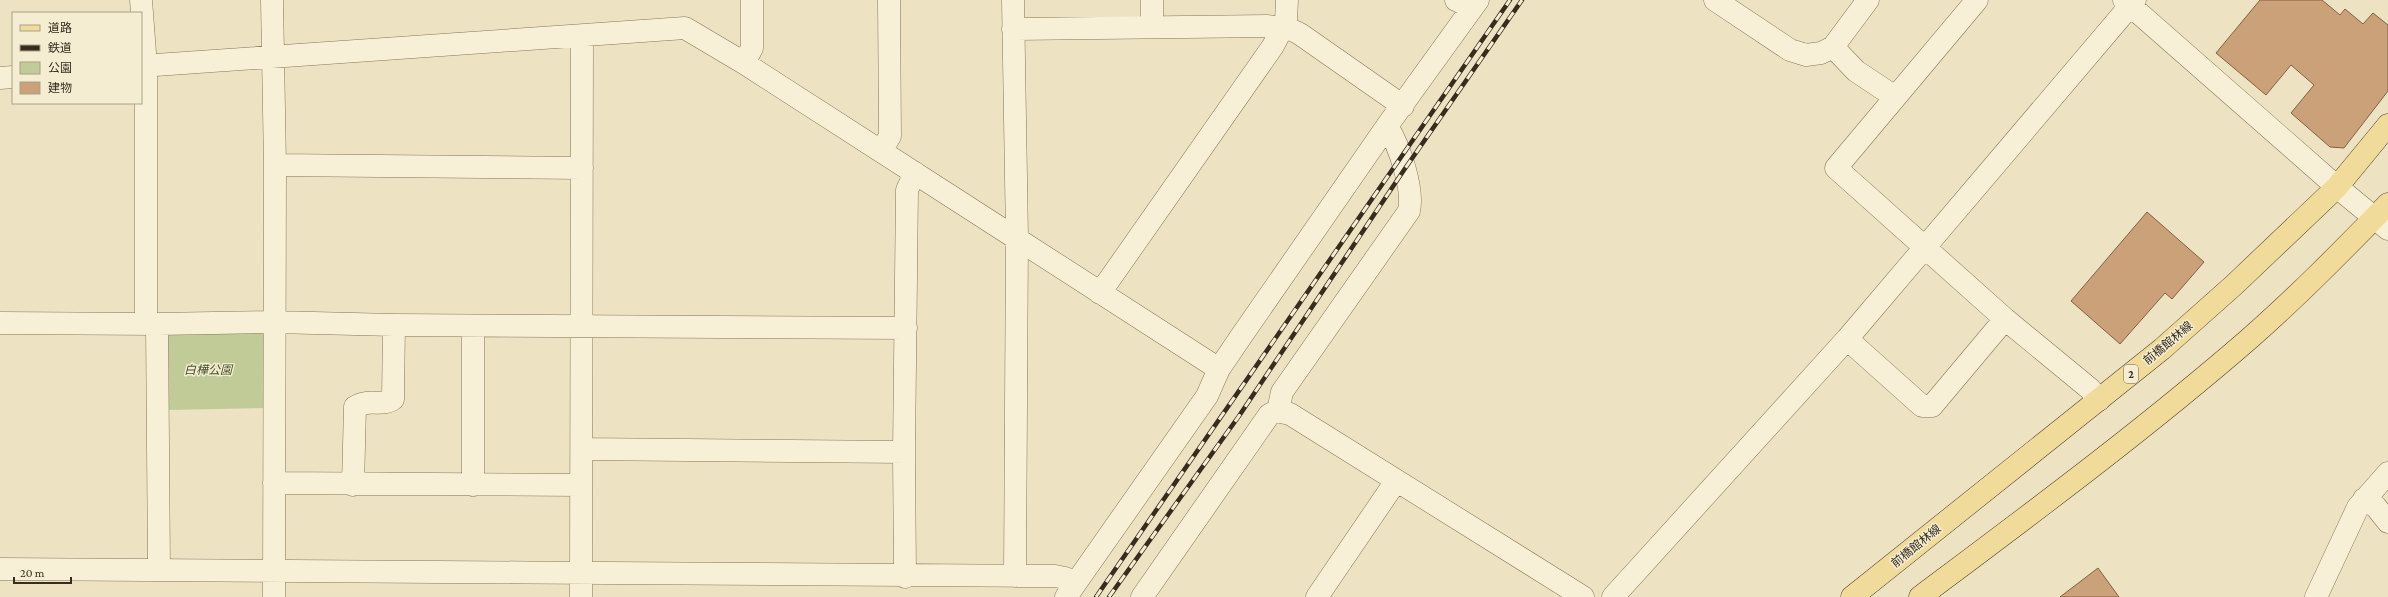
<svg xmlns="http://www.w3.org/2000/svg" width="2388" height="597" viewBox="0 0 2388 597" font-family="'Crimson Pro','Noto Sans JP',serif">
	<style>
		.green { fill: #c1cb97 }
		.building { fill: #caa179; stroke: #856040 }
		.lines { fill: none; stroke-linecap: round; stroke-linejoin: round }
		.minor-casing { stroke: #87755a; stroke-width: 23 }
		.major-casing { stroke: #54432e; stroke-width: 23 }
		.minor { stroke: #f8f0d6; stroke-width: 22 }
		.major { stroke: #f0db9b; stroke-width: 22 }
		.rail-casing { stroke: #372c1e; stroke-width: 4.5 }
		.rail { stroke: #f5edd2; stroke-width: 3; stroke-dasharray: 9; stroke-linecap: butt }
		.labels { text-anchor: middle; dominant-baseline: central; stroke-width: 3; stroke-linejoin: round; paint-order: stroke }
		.shield { fill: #f5edd2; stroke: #706654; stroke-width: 1 }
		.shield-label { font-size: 11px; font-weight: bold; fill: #372c1e }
		.street-label { font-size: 12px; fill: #372c1e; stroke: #f5edd2 }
		.park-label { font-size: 12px; font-style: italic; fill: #445325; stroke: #f5edd2 }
	</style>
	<rect width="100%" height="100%" fill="#ede3c3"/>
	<path class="green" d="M 172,331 L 260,331 L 265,337 L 265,408 L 167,410 L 165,337 Z"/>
	<path class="building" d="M 2260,0 L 2322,0 L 2340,15 L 2345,9 L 2363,24 L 2373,13 L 2388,25 L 2388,91 L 2344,148 L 2330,147 L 2291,113 L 2314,85 L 2291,65 L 2266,95 L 2216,53 Z
		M 2147,212 L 2204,262 L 2172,299 L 2165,293 L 2120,344 L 2071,301 Z
		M 2098,568 L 2119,597 L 2060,597 Z"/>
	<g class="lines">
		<g class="minor-casing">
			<path id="minor" d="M 141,0 L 146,66 L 146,324
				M 272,0 L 275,165 L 274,597
				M 1013,0 L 1017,237 L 1015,576
				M 1152,0 L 1152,26
				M 1456,0 L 1472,8
				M 1715,0 L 1790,50 L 1806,55 L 1821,53 L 1833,47 L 1868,0
				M 1977,0 L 1836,168 L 2005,319 L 2090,389 L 2099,400
				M 2124,0 L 2337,187 L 2388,229
				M 1013,29 L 1268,26 L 1292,30 L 1300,34 L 1403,106
				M 1833,47 L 1856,71 L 1895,97
				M 744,63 L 752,48 L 752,0
				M 141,66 L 685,28 L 744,63 L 1219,369
				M 0,78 L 13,77
				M 881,151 L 890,136 L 889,0
				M 275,165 L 582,168
				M 1100,293 L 1273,46 L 1286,21 L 1287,0
				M 0,323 L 157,324 L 274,322 L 394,325 L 906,328
				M 157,324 L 159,569
				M 1847,339 L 1922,406 L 1932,406 L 2005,319
				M 1278,411 L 1282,392 L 1409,211 C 1414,189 1399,145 1387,126
				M 582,449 L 904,452
				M 274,483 L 581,485
				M 353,485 L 355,407 C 369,398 382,407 393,399 L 394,325
				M 473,485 L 473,326
				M 2364,499 L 2376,507 L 2388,522
				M 0,569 C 352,568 703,577 1055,576 L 1065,578 L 1075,584
				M 905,577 L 904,452 L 907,190 L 915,173
				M 581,597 L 582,36
				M 1066,597 L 1207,396 L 1219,369 L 1240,338 L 1387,126 L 1478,0
				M 1142,597 L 1269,415 L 1276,411 L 1290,414 L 1583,597
				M 1317,597 L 1396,481
				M 1613,597 L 1847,339 L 2135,0
				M 2316,597 L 2358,507 L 2388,473"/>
		</g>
		<g class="major-casing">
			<path id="major" d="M 1852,597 L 2162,349 L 2234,285 L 2337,187 L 2388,125
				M 1920,597 C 2032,513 2144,430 2249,339 C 2298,296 2343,250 2388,204"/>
		</g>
		<use href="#minor" class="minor"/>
		<use href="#major" class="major"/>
		<g class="rail-casing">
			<path id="rail" d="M 1096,597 L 1510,0
				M 1109,597 L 1239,416 L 1404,170 L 1522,0"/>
		</g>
		<use href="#rail" class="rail"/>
	</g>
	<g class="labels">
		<rect class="shield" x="2124" y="365" width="14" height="18" rx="3"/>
		<g class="shield-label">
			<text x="2131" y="374">2</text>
		</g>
		<g class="street-label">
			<text transform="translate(2168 343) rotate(-40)">前橋館林線</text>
			<text transform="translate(1916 546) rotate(-39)">前橋館林線</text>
		</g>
		<g class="park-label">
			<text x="208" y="370">白樺公園</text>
		</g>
	</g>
	<rect x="12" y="12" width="130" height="92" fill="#f5edd2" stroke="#a9a08a"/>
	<rect x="20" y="25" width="20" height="6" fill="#f0db9b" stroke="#a9a08a"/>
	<text x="48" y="32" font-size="12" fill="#372c1e">道路</text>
	<rect x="20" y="45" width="20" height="6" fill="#372c1e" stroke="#a9a08a"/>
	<text x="48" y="52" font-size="12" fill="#372c1e">鉄道</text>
	<rect x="20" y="62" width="20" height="12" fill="#c1cb97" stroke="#a9a08a"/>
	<text x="48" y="72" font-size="12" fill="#372c1e">公園</text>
	<rect x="20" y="82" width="20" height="12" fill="#caa179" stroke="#a9a08a"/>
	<text x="48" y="92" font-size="12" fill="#372c1e">建物</text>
	<path d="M14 577v6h57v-6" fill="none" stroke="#372c1e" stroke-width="2"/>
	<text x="20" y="577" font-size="12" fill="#372c1e" stroke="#f5edd2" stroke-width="3" paint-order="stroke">20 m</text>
</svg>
